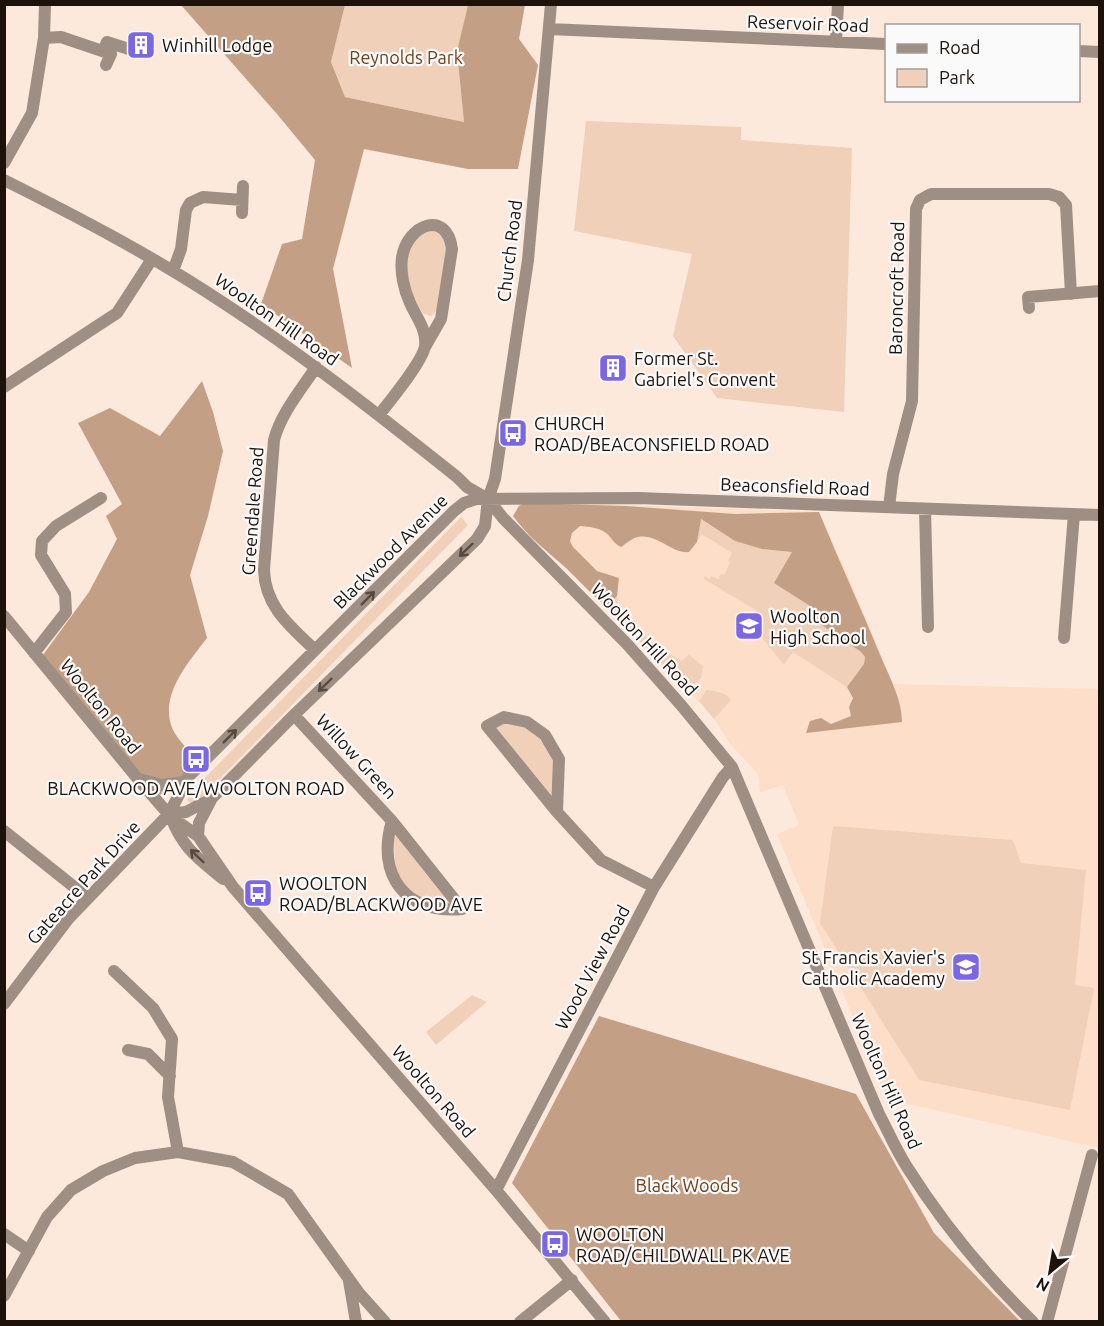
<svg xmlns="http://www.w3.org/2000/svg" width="1104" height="1326" viewBox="0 0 1104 1326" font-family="Ubuntu,sans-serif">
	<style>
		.built { fill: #fddec8 }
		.green { fill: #f0d0b9 }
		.forest { fill: #c39f85 }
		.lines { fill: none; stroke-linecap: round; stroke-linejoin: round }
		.minor { stroke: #9e8e83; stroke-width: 12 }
		.oneway { stroke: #574a40 }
		.labels { text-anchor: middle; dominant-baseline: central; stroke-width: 4.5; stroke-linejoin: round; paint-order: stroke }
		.street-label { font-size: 18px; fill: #1d120a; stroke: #fafafa }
		.poi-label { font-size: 18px; fill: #1d120a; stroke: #fafafa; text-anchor: start }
		.park-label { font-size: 18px; fill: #714118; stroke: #fafafa }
	</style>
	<rect width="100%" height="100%" fill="#fce9db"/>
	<path class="built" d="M 520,501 L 819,512 L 852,585 L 893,684 L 1099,689 L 1099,1148 L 887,1099 L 777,834 L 799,825 L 783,785 L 760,792 L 758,774 L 730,744 L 714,719 L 617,613 L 517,509 Z"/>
	<path class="green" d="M 345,5 L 468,5 L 457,51 L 464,122 L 345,97 L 331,62 Z
		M 586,121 L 741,127 L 741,140 L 852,148 L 844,412 L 717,398 L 673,336 L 692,254 L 574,231 Z
		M 421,231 L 442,231 L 448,242 L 440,306 L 432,316 L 424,314 L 411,298 L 406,260 L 411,242 Z
		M 461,517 L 468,525 L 199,800 L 191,803 L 187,800 L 192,791 Z
		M 700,519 L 735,541 L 762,549 L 793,552 L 818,611 L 813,619 L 861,652 L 865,657 L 864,664 L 847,687 L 793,652 L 784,665 L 760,635 L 745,629 L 757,611 L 704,579 L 705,576 L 710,579 L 711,576 L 718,579 L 721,574 L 724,575 L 730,563 L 728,561 L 732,553 L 702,534 L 697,542 Z
		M 617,596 C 618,600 618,605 620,610 C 625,624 667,653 681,661 L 689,655 L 703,666 L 701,678 L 694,685 L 684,687 L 606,607 Z
		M 706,690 C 715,691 726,692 731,700 L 714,719 L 699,701 Z
		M 503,722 L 526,725 L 543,739 L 556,762 L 554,804 L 491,727 Z
		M 833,826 L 1013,840 L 1021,863 L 1086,870 L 1075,985 L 1094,988 L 1070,1110 L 919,1080 L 820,923 Z
		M 394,827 L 456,907 C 445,904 430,903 420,898 C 392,883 394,854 394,827 Z
		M 472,995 L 487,1002 L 436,1045 L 426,1032 Z"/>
	<path class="forest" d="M 181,5 L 345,5 L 331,62 L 345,97 L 464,122 L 457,51 L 468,5 L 525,5 L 519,39 L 538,65 L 518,169 L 468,169 L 364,149 L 333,269 L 352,368 L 261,304 L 282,244 L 302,239 L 315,160 L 277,114 Z
		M 202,381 L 213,412 L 223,451 L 208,516 L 190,575 L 207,638 C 188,663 158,696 173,730 C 178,740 189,750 196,759 L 188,777 L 160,795 L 40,659 L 89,592 L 117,539 L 106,516 L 122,504 L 78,423 L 110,408 L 160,436 Z
		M 524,503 L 626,506 L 735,514 L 819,512 C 839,561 861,608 881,657 C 890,678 902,700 902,722 L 806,733 L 810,721 L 821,718 L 831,724 L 851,716 L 849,707 L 853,698 L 847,687 L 864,664 L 865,657 L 861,652 L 813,619 L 818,611 L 774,583 L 792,552 L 762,549 L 735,541 L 701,519 L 697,542 L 689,552 C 672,554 657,533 638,537 C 632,538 626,544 621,547 C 613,543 612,538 606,533 C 598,527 589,527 580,526 L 572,533 L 570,541 L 573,547 L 597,571 L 619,578 L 617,596 L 606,607 C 592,595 580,581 566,568 C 547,551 528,537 513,516 L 519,506 Z
		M 599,1016 L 856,1094 L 934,1233 L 1020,1321 L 621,1321 L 512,1183 Z"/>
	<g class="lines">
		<path class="minor" d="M 549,29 L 886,44
			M 44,38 L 61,37 L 111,54 L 106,65
			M 836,42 L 838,4
			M 103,51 L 107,42 L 132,50
			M 1078,51 L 1100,52
			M 4,163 L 32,113 L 44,38 L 45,4
			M 4,180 C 78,217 151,255 219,300 C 302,354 379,415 457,477 L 467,487 L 488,499 L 503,518 L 627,644 L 681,705 L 732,767 L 879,1114 C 888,1131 896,1150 907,1167 C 943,1224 985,1275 1033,1322
			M 242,213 L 243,186
			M 173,271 L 181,249 L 186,210 L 190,203 L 203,197 L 242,200
			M 1029,308 L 1028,297 L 1100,291
			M 4,387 L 117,313 L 152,259
			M 379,415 C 390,401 423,361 425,346 C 427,329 416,317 410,303 C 404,290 400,272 402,258 C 407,224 447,209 452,249 L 441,319 L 425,347
			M 889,507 L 893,474 L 912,401 L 916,209 L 920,200 L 931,194 L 1049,194 L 1059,197 L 1066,205 L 1071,294
			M 925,509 L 928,627
			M 4,616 L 138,779 L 171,817 L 198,836 L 233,887 L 496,1190 L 605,1322
			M 1064,638 L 1074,514
			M 315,650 C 291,627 265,607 264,570 L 274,440 C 281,413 301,390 316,367
			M 34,653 L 66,612 L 65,594 L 41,555 L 42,541 L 56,526 L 101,498
			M 294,715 L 392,821 L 462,909
			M 139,779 L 162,785 L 184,782
			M 557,812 L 559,759 L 545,735 L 527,722 L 504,717 L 487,726 L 557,812 L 601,860 L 654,887
			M 169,814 L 186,812 L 211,799 L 294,715 L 477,539 L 485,526 L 488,499 L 495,479 L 528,260 L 551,4
			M 171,817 C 183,849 198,858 223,879
			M 392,821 C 376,874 405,915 462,909
			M 4,831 L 88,898
			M 198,836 L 199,823 L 211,800
			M 114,971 L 153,1008 L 172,1039 L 168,1097 L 178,1152
			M 4,1004 L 69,918 L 169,814 L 188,777 L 454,511 L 464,503 L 476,499 L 638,498 L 1100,515
			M 128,1050 L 148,1054 L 170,1076
			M 496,1190 L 654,887 L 723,777 L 732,767
			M 4,1234 L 29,1251
			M 349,1281 L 356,1322
			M 4,1296 L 47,1217 L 71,1190 L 103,1171 L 135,1158 L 178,1152 L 233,1162 L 288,1194 L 359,1293 L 385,1322
			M 520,1322 L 572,1280
			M 1047,1322 L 1092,1155"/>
	</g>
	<defs><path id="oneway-shaft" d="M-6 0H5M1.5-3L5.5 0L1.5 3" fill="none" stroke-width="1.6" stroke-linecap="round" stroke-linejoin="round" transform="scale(1.5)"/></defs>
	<g class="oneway">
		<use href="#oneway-shaft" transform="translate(466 550) rotate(136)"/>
		<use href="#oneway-shaft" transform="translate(368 598) rotate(-45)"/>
		<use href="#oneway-shaft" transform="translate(325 685) rotate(136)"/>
		<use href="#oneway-shaft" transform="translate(230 736) rotate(-45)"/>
		<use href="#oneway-shaft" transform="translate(197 856) rotate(-136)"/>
	</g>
	<defs>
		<g id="building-square" transform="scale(1.5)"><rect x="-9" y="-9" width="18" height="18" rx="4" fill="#7b67e3" stroke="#fafafa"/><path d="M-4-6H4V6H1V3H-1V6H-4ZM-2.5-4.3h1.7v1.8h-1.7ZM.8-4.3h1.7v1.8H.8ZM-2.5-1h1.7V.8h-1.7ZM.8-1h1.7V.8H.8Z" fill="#fff"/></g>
		<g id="bus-square" transform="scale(1.5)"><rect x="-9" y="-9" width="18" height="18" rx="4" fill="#7b67e3" stroke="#fafafa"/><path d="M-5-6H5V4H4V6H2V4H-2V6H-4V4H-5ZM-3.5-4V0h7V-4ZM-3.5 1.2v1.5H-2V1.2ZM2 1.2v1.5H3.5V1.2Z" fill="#fff"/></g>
		<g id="school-square" transform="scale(1.5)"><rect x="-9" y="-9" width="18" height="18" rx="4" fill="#7b67e3" stroke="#fafafa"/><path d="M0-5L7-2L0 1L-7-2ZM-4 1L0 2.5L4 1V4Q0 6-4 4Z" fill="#fff"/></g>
	</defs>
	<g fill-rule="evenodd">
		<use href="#building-square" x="141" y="45"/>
		<use href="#building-square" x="613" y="368"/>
		<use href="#bus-square" x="513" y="433"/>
		<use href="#school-square" x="749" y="626"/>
		<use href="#bus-square" x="196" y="759"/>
		<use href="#bus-square" x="258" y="893"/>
		<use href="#school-square" x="966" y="967"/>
		<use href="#bus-square" x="555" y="1244"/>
	</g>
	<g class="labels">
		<g class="street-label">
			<text transform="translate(808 23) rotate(2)">Reservoir Road</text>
			<text transform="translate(509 251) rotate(-83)">Church Road</text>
			<text transform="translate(896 288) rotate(-89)">Baroncroft Road</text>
			<text transform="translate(277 319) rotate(35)">Woolton Hill Road</text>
			<text transform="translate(795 486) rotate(2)">Beaconsfield Road</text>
			<text transform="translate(252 511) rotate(-86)">Greendale Road</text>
			<text transform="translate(390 551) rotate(-45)">Blackwood Avenue</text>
			<text transform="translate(645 639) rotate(47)">Woolton Hill Road</text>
			<text transform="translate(101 706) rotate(51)">Woolton Road</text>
			<text transform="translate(357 756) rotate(47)">Willow Green</text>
			<text transform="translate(83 882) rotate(-48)">Gateacre Park Drive</text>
			<text transform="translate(592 967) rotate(-62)">Wood View Road</text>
			<text transform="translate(887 1081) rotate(66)">Woolton Hill Road</text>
			<text transform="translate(434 1091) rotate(49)">Woolton Road</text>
		</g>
		<g class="poi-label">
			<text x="162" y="45">Winhill Lodge</text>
			<text x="634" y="358">Former St.<tspan x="634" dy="21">Gabriel's Convent</tspan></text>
			<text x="534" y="423">CHURCH<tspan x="534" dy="21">ROAD/BEACONSFIELD ROAD</tspan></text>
			<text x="770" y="616">Woolton<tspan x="770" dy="21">High School</tspan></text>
			<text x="196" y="788" text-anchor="middle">BLACKWOOD AVE/WOOLTON ROAD</text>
			<text x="279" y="883">WOOLTON<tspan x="279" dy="21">ROAD/BLACKWOOD AVE</tspan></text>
			<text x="945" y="957" text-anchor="end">St Francis Xavier's<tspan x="945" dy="21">Catholic Academy</tspan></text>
			<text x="576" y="1234">WOOLTON<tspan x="576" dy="21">ROAD/CHILDWALL PK AVE</tspan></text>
		</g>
		<g class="park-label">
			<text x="406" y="57">Reynolds Park</text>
			<text x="687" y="1185">Black Woods</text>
		</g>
	</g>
	<rect width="1104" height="1326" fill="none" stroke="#1d120a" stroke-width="12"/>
	<rect x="885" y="24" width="195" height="78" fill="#fafafa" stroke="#a29d9a" stroke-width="1.5"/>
	<rect x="897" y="44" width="30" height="9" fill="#9e8e83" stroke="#a29d9a" stroke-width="1.5"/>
	<text x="939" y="54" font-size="18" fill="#1d120a">Road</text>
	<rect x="897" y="69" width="30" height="18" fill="#f0d0b9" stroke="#a29d9a" stroke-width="1.5"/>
	<text x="939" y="84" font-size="18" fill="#1d120a">Park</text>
	<g transform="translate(1050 1272) rotate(210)" stroke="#fafafa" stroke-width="4.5" paint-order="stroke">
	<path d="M0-4.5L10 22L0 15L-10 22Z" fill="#1d120a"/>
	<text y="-9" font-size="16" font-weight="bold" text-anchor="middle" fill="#1d120a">N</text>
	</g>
</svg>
